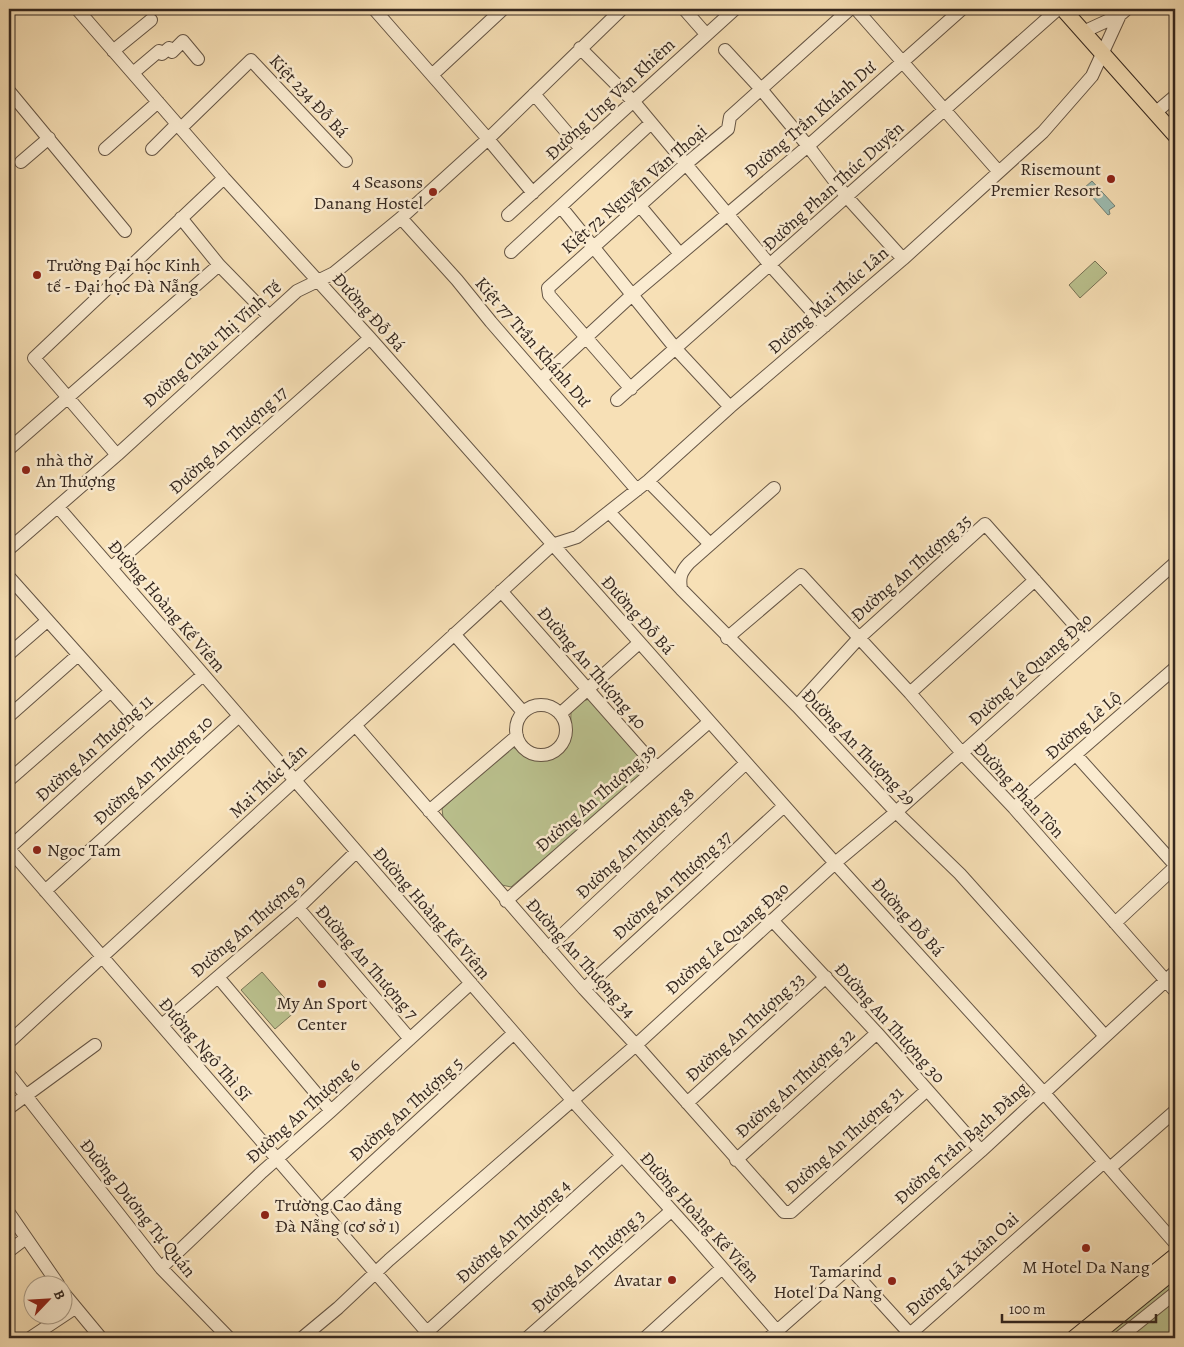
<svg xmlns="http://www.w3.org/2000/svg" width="1184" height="1347" viewBox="0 0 1184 1347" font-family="Alegreya,serif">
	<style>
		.green { fill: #bbc28f; stroke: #787457 }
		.water { fill: #9dbdb2; stroke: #738177 }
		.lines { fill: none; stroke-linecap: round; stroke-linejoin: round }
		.minor-casing { stroke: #655545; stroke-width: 14 }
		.major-casing { stroke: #34271f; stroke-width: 17 }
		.minor { stroke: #faebd0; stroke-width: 12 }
		.major { stroke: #f7e0b6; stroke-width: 15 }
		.poi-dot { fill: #8f2418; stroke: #faebd0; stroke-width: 2 }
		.labels { text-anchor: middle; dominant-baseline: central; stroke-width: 5; stroke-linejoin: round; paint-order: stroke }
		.street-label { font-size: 18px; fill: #34271f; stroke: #faebd0 }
		.poi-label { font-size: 18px; fill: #34271f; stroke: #faebd0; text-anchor: end }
	</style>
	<rect width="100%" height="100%" fill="#f7e0b6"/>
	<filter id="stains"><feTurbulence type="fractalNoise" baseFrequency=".004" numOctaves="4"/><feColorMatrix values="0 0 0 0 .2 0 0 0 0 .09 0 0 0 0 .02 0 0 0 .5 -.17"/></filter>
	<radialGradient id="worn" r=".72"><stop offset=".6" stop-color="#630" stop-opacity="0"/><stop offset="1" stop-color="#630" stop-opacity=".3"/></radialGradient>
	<path class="green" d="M 1095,261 L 1107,273 L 1080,298 L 1069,285 Z
		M 590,699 L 644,763 L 643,774 L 511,887 L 502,885 L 443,817 L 442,809 L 509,746 C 519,749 521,753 530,757 C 536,760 543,759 549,757 C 574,749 570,733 571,712 L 582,701 Z
		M 262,972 L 296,1011 L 275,1029 L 241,990 Z
		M 1175,1273 L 1175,1338 L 1095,1338 Z"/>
	<path class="water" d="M 1092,181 L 1115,206 L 1109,210 L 1110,214 L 1108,215 L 1084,188 Z"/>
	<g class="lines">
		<g class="minor-casing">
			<path id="minor" d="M 77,9 L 224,178 L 370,338 L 835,863 L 1044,1093 L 1175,1243
				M 374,9 L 488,139 L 533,193
				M 684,9 L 706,34
				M 856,9 L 999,172
				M 1083,32 L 1120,15
				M 580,48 L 634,102 L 770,265 L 825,326
				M 725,50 L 760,88 L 808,146 L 846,196 L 903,259
				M 113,51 L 151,20
				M 133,73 L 159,51 L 162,54 L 169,48 L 172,52 L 183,41 L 198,59
				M 432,75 L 503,9
				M 9,91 L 125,231
				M 534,94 L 581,149
				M 1155,113 L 1175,96
				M 181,128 L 251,60 L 346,161
				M 105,149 L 158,102
				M 152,149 L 177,124
				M 21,162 L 49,138
				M 640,206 L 680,254
				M 561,207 L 676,349 L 730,407
				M 508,215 L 735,9
				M 181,218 L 219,265 L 269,316
				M 401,218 L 457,280 L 491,322 L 637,490
				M 511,252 L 651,123
				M 541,379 L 632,295 L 808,146 L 962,9
				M 631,389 L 549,295 L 548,288 L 686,164 L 728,129 L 730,117 L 850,9
				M 617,400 L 1058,9
				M 9,449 L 219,265
				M 117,455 L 34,358 L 224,178
				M 648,481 L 710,544
				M 774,488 L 689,563 C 681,572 679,577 681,589 L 797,706 L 896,812 L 960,874 L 1105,1036
				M 58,507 L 573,1101 L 692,1233 L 783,1338
				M 609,512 L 681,589
				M 9,549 L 117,455 L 297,291 L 334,273 L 401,218 L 488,139 L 622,9
				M 111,568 L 370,338
				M 9,577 L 143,727
				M 501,591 L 657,768
				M 454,634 L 523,712
				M 727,638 L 801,575 L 910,693 L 962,753 L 1014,808 L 1175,991
				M 9,654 L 47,621
				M 910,693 L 1035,580
				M516 730a25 25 0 1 1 50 0a25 25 0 1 1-50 0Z
				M 797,706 L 859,638 L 985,524 L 1088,640
				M 560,714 L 639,643
				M 9,716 L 78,655
				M 355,725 L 584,989 L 636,1045 L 784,1212 L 791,1212 L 927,1090
				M 1076,755 L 1175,865
				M 9,780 L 111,691
				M 1014,808 L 1175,668
				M 429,811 L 517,736
				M 9,848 L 143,727 L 203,675
				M 9,849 L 432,1338
				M 45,891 L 239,716
				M 506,901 L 709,722
				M 298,908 L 410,1039
				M 772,920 L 877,1033 L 981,1151
				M 1115,923 L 1175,867
				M 548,948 L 746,763
				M 218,977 L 331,1111
				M 584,989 L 784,806
				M 162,1025 L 298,908 L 356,852
				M 9,1042 L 552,545 L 577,537 L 648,481 L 730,407 L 903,259 L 1043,132 L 1092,76 L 1120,15 L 1127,9
				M 9,1074 L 161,1268 L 229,1338
				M 687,1103 L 826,977
				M 9,1108 L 95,1045
				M 736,1160 L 877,1033
				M 1110,1168 L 1175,1111
				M 321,1210 L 514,1033
				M 9,1213 L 58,1284
				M 9,1251 L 26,1238
				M 161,1268 L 262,1172 L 331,1111 L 471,983
				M 850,1268 L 910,1334 L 1104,1162
				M 62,1291 L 101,1338
				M 427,1332 L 622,1156
				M 30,1338 L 75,1308
				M 302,1338 L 338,1308 L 389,1260 L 636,1045 L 835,863 L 896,812 L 1175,563
				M 527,1338 L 671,1211
				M 645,1338 L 722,1268
				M 769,1338 L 981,1151 L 1175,972
				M 1119,1338 L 1175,1293"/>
		</g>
		<g class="major-casing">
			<path id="major" d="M 1063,9 L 1175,135
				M 1074,1338 L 1175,1256
				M 1092,1338 L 1175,1270"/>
		</g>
		<use href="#minor" class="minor"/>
		<use href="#major" class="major"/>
	</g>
	<g class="poi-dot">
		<circle cx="1111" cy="179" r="5"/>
		<circle cx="433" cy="192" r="5"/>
		<circle cx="37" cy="275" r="5"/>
		<circle cx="26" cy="470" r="5"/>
		<circle cx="37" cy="850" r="5"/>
		<circle cx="322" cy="984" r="5"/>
		<circle cx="265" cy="1215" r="5"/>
		<circle cx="1086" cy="1248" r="5"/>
		<circle cx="672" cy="1280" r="5"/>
		<circle cx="892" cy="1281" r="5"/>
	</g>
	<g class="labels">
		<g class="street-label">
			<text transform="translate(309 96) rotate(47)">Kiệt 234 Đỗ Bá</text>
			<text transform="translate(610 99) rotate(-43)">Đường Ung Văn Khiêm</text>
			<text transform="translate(810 119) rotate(-41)">Đường Trần Khánh Dư</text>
			<text transform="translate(833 186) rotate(-42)">Đường Phan Thúc Duyện</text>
			<text transform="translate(634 189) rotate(-41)">Kiệt 72 Nguyễn Văn Thoại</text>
			<text transform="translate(828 300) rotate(-41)">Đường Mai Thúc Lân</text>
			<text transform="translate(369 312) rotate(48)">Đường Đỗ Bá</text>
			<text transform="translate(533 342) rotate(49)">Kiệt 77 Trần Khánh Dư</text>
			<text transform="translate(212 344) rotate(-42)">Đường Châu Thị Vĩnh Tế</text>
			<text transform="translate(228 440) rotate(-42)">Đường An Thượng 17</text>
			<text transform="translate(911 568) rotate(-41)">Đường An Thượng 35</text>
			<text transform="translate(167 606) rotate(49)">Đường Hoàng Kế Viêm</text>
			<text transform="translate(638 615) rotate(48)">Đường Đỗ Bá</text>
			<text transform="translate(592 668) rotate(49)">Đường An Thượng 40</text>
			<text transform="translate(1030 669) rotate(-42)">Đường Lê Quang Đạo</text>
			<text transform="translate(1083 725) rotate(-41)">Đường Lê Lộ</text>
			<text transform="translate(859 747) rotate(46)">Đường An Thượng 29</text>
			<text transform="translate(94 748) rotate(-42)">Đường An Thượng 11</text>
			<text transform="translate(153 770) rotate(-42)">Đường An Thượng 10</text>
			<text transform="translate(268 781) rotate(-43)">Mai Thúc Lân</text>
			<text transform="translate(1019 790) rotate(47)">Đường Phan Tôn</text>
			<text transform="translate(596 798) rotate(-41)">Đường An Thượng 39</text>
			<text transform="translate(635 843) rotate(-43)">Đường An Thượng 38</text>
			<text transform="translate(672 885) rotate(-42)">Đường An Thượng 37</text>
			<text transform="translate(432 913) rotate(49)">Đường Hoàng Kế Viêm</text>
			<text transform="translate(908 917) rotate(48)">Đường Đỗ Bá</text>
			<text transform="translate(248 926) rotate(-41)">Đường An Thượng 9</text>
			<text transform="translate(727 938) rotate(-42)">Đường Lê Quang Đạo</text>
			<text transform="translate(581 958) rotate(48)">Đường An Thượng 34</text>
			<text transform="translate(367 962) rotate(49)">Đường An Thượng 7</text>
			<text transform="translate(890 1023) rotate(48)">Đường An Thượng 30</text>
			<text transform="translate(745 1027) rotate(-42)">Đường An Thượng 33</text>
			<text transform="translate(205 1049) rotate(49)">Đường Ngô Thì Sĩ</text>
			<text transform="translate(795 1083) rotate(-42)">Đường An Thượng 32</text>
			<text transform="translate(406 1109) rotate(-42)">Đường An Thượng 5</text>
			<text transform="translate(303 1111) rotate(-42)">Đường An Thượng 6</text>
			<text transform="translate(844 1140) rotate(-42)">Đường An Thượng 31</text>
			<text transform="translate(961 1143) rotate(-42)">Đường Trần Bạch Đằng</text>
			<text transform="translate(138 1208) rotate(51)">Đường Dương Tự Quán</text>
			<text transform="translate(700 1217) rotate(48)">Đường Hoàng Kế Viêm</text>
			<text transform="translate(513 1231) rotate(-42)">Đường An Thượng 4</text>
			<text transform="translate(588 1261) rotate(-42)">Đường An Thượng 3</text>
			<text transform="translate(962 1264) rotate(-42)">Đường Lã Xuân Oai</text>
		</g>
		<g class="poi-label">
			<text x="1101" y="169">Risemount<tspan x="1101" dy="21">Premier Resort</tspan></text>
			<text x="423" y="182">4 Seasons<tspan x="423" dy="21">Danang Hostel</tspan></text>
			<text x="47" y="265" text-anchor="start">Trường Đại học Kinh<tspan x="47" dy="21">tế - Đại học Đà Nẵng</tspan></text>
			<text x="36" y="460" text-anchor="start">nhà thờ<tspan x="36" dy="21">An Thượng</tspan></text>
			<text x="47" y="850" text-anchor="start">Ngoc Tam</text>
			<text x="322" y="1003" text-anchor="middle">My An Sport<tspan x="322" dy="21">Center</tspan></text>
			<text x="275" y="1205" text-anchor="start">Trường Cao đẳng<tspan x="275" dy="21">Đà Nẵng (cơ sở 1)</tspan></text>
			<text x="1086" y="1267" text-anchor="middle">M Hotel Da Nang</text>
			<text x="882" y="1271">Tamarind<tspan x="882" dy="21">Hotel Da Nang</tspan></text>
			<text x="662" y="1280">Avatar</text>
		</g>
	</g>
	<rect width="1184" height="1347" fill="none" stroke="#f7e0b6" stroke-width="30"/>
	<rect x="10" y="10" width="1164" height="1327" fill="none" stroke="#34271f" stroke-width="2.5"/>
	<rect x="15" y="15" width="1154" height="1317" fill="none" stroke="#34271f"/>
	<g transform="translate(48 1300) rotate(65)"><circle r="24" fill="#faebd0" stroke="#ab9d89"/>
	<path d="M0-4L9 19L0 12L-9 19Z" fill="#8f2418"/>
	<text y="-8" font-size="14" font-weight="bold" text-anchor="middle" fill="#34271f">B</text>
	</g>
	<path d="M1002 1314v8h154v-8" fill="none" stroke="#34271f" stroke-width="2.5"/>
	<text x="1009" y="1314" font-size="15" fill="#34271f" stroke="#faebd0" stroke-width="4" paint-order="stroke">100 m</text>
	<rect width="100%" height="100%" filter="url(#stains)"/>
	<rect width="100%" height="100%" fill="url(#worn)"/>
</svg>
